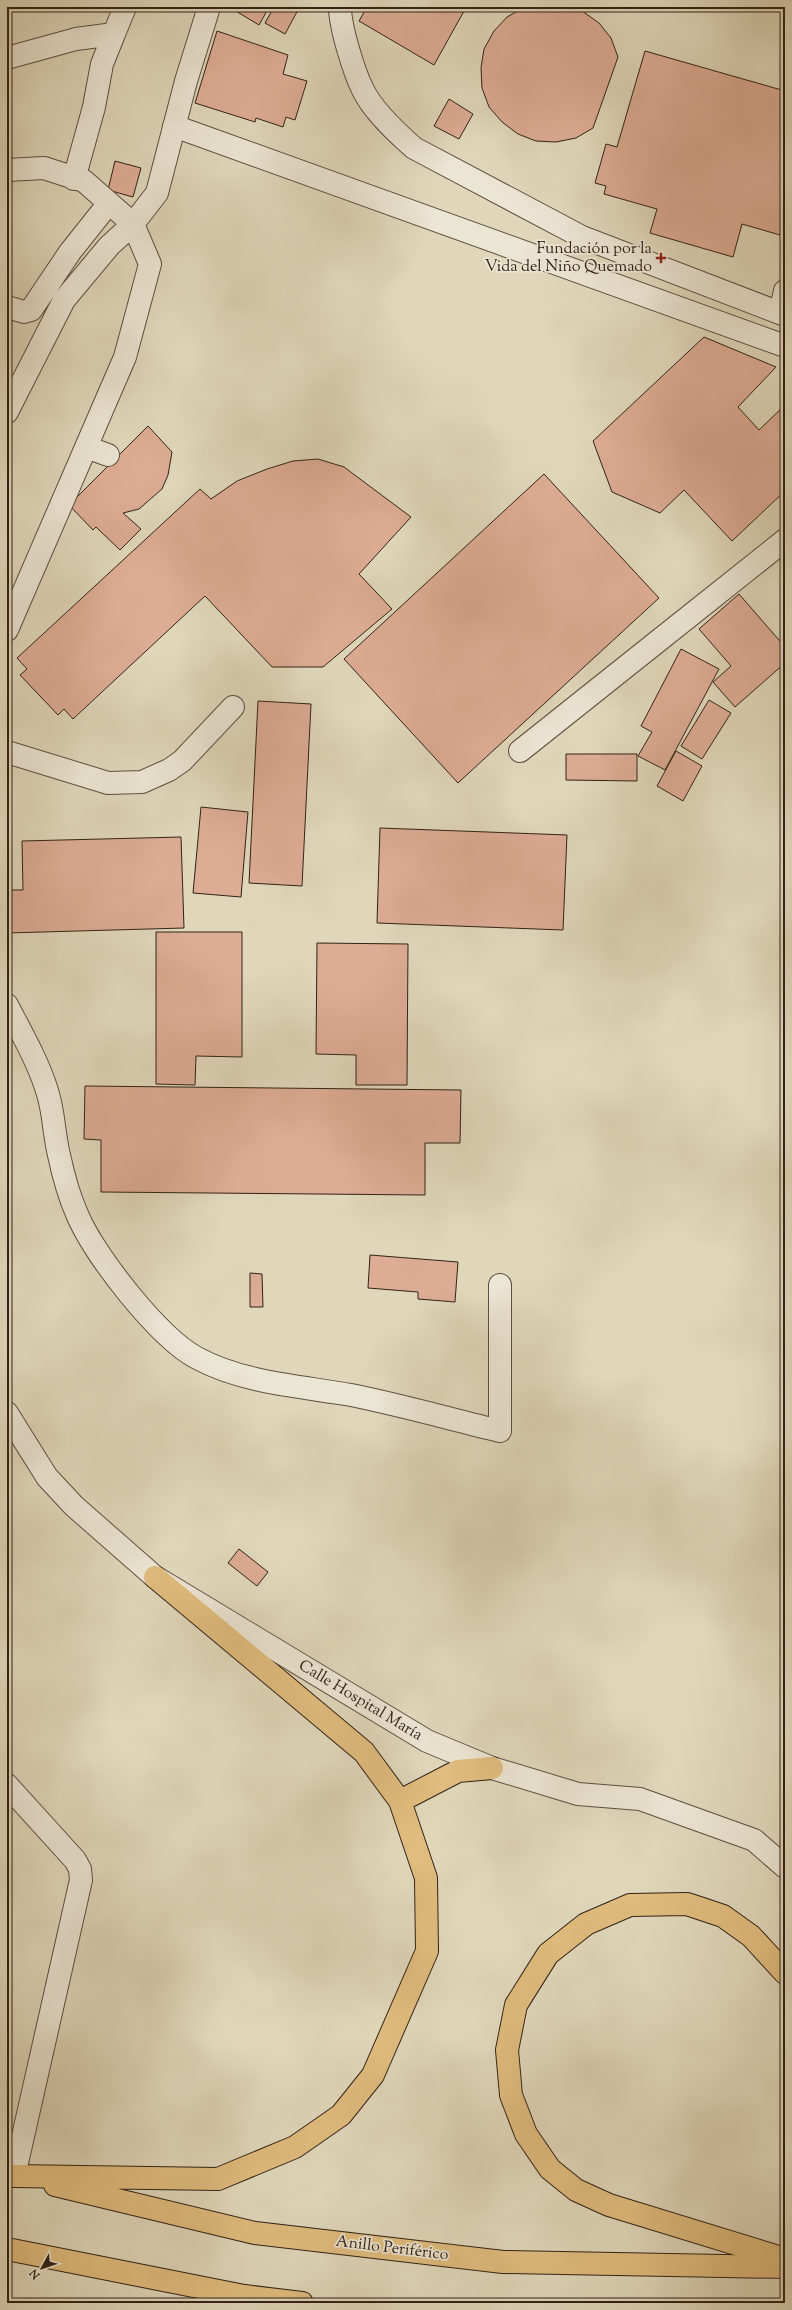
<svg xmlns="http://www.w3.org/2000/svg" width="792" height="2310" viewBox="0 0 792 2310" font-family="'Sorts Mill Goudy',serif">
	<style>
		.building { fill: #ddac94; stroke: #312216 }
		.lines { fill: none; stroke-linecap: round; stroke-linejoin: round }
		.minor-casing { stroke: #5d4f3f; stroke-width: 24 }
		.highway-casing { stroke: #312216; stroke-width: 24 }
		.minor { stroke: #ebe5d3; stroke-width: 22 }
		.highway { stroke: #e0bc7e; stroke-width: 22 }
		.poi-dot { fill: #8f2418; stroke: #ebe5d3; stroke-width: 1.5 }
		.labels { text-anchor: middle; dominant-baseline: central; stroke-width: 3.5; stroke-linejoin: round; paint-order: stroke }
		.poi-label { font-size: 16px; fill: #312216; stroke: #ebe5d3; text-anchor: end }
		.street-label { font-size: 16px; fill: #312216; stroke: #ebe5d3 }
	</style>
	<rect width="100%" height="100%" fill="#e0d7bb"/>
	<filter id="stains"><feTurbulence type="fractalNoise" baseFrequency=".005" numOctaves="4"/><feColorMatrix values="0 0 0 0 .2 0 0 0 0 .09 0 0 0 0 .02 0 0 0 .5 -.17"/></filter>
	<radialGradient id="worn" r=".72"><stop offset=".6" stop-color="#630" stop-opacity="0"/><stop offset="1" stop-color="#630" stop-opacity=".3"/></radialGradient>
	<path class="building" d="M 229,7 L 269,7 L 259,25 Z
		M 274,7 L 293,7 L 298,10 L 285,34 L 265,23 Z
		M 367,7 L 457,7 L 464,11 L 434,65 L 359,21 Z
		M 525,7 L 572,7 L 582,11 L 599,23 L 611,38 L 618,57 L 593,128 L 576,138 L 556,142 L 536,141 L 518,134 L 502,122 L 489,107 L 482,88 L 481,68 L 484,49 L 494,31 L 507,17 Z
		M 217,31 L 288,55 L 283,74 L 307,81 L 295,120 L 286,117 L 283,127 L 256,118 L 255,122 L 195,103 Z
		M 645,51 L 785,91 L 785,217 L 780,235 L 742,224 L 733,257 L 650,233 L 657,209 L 604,194 L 606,186 L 595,183 L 606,144 L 617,147 Z
		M 449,99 L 473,114 L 459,139 L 434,126 Z
		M 115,161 L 141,168 L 133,197 L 108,190 Z
		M 704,337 L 776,367 L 738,407 L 759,430 L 785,405 L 785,491 L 732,541 L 684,490 L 660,513 L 612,492 L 593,441 Z
		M 148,426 L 172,452 L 168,475 L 162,489 L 139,509 L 123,513 L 141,529 L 120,550 L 96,527 L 93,530 L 69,505 Z
		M 318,459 L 344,467 L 411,517 L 359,574 L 392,609 L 323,667 L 272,667 L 205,596 L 73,719 L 64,709 L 58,715 L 20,675 L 27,669 L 17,658 L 200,489 L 211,499 L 237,481 L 267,469 L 293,461 Z
		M 544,474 L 659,598 L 458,783 L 344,659 Z
		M 739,594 L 785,647 L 785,663 L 735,707 L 713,682 L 731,666 L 699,629 Z
		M 681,649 L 719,669 L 665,770 L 638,756 L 652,732 L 641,726 Z
		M 709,700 L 731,713 L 702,759 L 681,746 Z
		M 258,701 L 311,704 L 302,886 L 249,883 Z
		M 676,751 L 702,766 L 683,801 L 657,786 Z
		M 566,754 L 637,754 L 637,781 L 566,780 Z
		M 201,807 L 248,812 L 241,897 L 193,893 Z
		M 380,828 L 567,835 L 563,930 L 377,923 Z
		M 181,837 L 184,928 L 7,933 L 7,890 L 23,890 L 22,841 Z
		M 156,932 L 242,932 L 242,1057 L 196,1056 L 195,1085 L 156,1084 Z
		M 317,943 L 408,944 L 407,1085 L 356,1085 L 356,1055 L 316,1054 Z
		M 85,1086 L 461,1090 L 460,1143 L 425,1143 L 425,1195 L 101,1192 L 101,1140 L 84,1139 Z
		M 370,1255 L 458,1262 L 455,1302 L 418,1299 L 418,1292 L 368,1288 Z
		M 250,1273 L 262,1274 L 263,1307 L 250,1307 Z
		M 239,1549 L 268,1572 L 257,1586 L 228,1563 Z"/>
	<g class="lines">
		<g class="minor-casing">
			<path id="minor" d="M 340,7 C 340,27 354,72 363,90 C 373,111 397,133 414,148 L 582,237 L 785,315
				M 114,34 L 125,7
				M 7,58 L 76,39 L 114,34 L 102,64 L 94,107 L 74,179
				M 174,126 L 785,346
				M 7,170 L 44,168 L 84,181 L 133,224 L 150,264 L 125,357 L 7,630
				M 7,307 L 24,312 L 31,310 L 70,252 L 109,203
				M 780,313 L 785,291
				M 7,412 L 64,300 L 109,246 L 133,224 L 157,193 L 186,81 L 209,7
				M 86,447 L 108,455
				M 520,751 C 609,681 696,610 785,540
				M 7,752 L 108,783 L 142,782 L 169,770 L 182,761 L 233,707
				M 7,1005 C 22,1034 39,1063 48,1094 C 54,1114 54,1135 59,1155 C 63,1174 69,1196 77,1214 C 93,1254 159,1338 197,1358 C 243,1383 300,1386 351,1395 C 401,1405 450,1419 500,1431 L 500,1285
				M 7,1413 L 47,1477 L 74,1506 L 155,1577 L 427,1741 L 492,1768 L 578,1794 L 640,1799 L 754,1840 L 785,1867
				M 7,1785 L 75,1860 L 80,1869 L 81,1880 L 14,2176"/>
		</g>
		<g class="highway-casing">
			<path id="highway" d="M 400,1801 L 458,1771 L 492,1768
				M 785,1973 L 751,1936 L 723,1916 L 687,1904 L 630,1905 L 586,1924 L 548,1954 L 516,2005 L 507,2050 L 511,2095 L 526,2134 L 550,2169 L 576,2190 L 609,2205 L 785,2259
				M 14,2176 L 218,2179 L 295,2147 L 341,2115 L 373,2075 L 427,1951 L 426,1878 L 400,1801 L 364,1752 L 155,1577
				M 55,2185 L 255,2233 L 503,2262 L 785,2267
				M 7,2249 L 244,2296 L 302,2303"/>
		</g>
		<use href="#minor" class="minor"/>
		<use href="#highway" class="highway"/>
	</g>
	<path class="poi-dot" d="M659 252h4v4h4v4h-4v4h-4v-4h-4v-4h4z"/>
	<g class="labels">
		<g class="poi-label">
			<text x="652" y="249">Fundación por la<tspan x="652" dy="18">Vida del Niño Quemado</tspan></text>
		</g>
		<g class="street-label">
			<text transform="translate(360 1701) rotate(31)">Calle Hospital María</text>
			<text transform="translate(392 2249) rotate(7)">Anillo Periférico</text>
		</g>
	</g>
	<rect width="792" height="2310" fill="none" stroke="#e0d7bb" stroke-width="24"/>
	<rect x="8" y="8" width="776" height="2294" fill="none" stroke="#312216" stroke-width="2"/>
	<rect x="12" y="12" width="768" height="2286" fill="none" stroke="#312216"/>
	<g transform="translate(42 2268) rotate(230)" stroke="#ebe5d3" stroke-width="3" paint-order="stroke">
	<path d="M0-3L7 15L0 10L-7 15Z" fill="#312216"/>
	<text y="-6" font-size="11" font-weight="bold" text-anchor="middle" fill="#312216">N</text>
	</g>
	<rect width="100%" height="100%" filter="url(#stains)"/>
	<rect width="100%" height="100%" fill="url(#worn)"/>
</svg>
